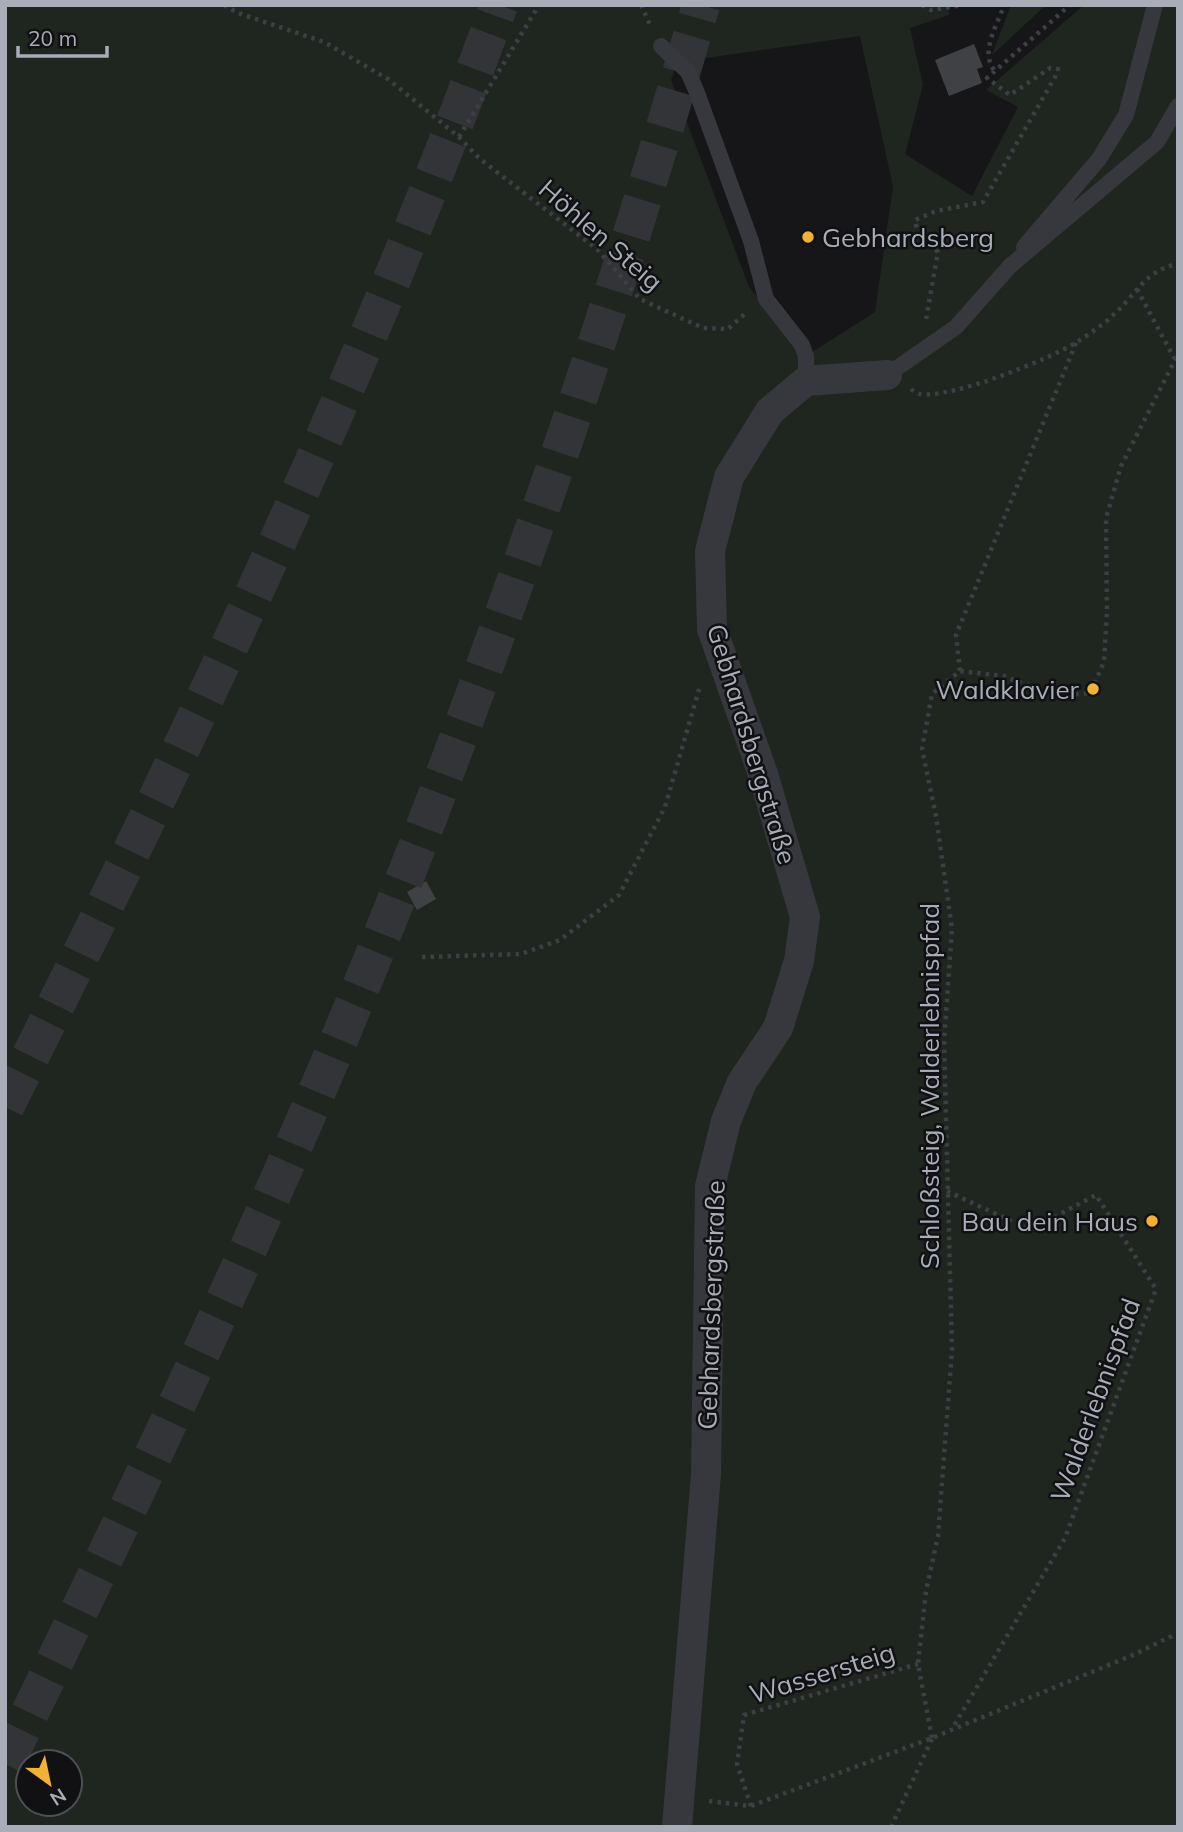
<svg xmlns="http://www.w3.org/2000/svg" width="1183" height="1832" viewBox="0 0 1183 1832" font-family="Mulish,sans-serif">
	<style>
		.green { fill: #1e261f; fill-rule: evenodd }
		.building { fill: #404145 }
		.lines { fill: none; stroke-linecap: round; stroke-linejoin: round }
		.highway-tunnel { stroke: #333438; stroke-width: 38; stroke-dasharray: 38 19; stroke-linecap: butt }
		.path { stroke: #3d3f44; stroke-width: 4.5; stroke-dasharray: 3.5 5; stroke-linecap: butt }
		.lane { stroke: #37383d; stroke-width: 16 }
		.street { stroke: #37383d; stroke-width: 30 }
		.poi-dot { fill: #f2b134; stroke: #111113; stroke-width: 2.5 }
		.labels { text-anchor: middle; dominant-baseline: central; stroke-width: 5; stroke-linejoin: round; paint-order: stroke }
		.street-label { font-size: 26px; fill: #a8adb8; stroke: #111113 }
		.poi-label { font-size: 26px; fill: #a8adb8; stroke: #111113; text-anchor: end }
	</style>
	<rect width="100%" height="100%" fill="#161618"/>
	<path class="green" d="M 5,5 L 948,5 L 949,15 L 910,28 L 923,85 L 905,154 L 972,196 L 1018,107 L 986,90 L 1084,5 L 1178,5 L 1178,1827 L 5,1827 ZM 860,36 L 893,187 L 875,312 L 806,356 L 749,287 L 671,80 L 678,62 ZM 28,1762 L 70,1762 L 70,1804 L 28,1804 Z
		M 1011,5 L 1046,5 L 992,55 Z"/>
	<path class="building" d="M 974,44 L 983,67 L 977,69 L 982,83 L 949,96 L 935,60 Z
		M 426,881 L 436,899 L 417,910 L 407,892 Z"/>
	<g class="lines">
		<path class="highway-tunnel" d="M 5,1107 C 185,747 361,384 499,5
			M 5,1764 C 152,1462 297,1157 418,844 C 524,569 619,289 701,5"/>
		<path class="path" d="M 224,5 L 238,13 L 324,42 L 388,79 L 459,137 L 480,159 L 598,250 L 640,299 L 703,328 L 728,329 L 748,311
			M 641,5 L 651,27
			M 922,5 L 931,10 L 963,5
			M 994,70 C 980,51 997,26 1004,5
			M 459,137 L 539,5
			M 1137,289 L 1174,358
			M 926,319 L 938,252 L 918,235 L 915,220 L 936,211 L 983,202 L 1055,77 L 1058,69 L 1050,68 L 1010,95 L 987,78 L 1070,5
			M 911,389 C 912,390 918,394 920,394 C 951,399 1050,359 1077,342 C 1089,334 1102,326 1112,316 C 1136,296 1144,270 1178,264
			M 960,671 L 956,635 L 1076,343
			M 422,957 L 521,954 L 560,940 L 619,895 L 665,807 L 700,686
			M 947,1191 L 1030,1230 L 1096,1195 L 1156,1289 L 1065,1538 L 952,1729
			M 932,1738 L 918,1664 L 926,1591 L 938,1536 L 952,1350 L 944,1041 L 952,929 L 936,816 L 922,749 L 932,694 L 960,671 L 1004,676 L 1056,696 L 1090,693 L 1104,662 L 1107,611 L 1106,518 L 1121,466 L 1178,354
			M 709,1801 L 751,1806 L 932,1738 L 1133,1655 L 1178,1633
			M 751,1806 L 737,1764 L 744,1715 L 918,1664
			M 891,1827 L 932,1739"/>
		<path class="lane" d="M 661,46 L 688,72 L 696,90 L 751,241 L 766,299 L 802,345 L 806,356 L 806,381
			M 1024,247 L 1099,159 L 1126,115 L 1155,5
			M 887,375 L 956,327 L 1010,266 L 1157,142 L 1178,106"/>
		<path class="street" d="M 677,1827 L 706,1474 L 710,1186 L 726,1121 L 742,1082 L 778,1028 L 799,961 L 805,917 L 763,774 L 712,629 L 710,551 L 729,477 L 770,411 L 806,381 L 887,375"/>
	</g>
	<g class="poi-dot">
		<circle cx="808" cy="237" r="7"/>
		<circle cx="1093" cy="689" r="7"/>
		<circle cx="1152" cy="1221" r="7"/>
	</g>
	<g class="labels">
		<g class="street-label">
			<text transform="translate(601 235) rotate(41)">Höhlen Steig</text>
			<text transform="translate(752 744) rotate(73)">Gebhardsbergstraße</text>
			<text transform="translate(929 1086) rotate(-90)">Schloßsteig, Walderlebnispfad</text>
			<text transform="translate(711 1305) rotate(-88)">Gebhardsbergstraße</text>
			<text transform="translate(1095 1400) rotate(-70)">Walderlebnispfad</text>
			<text transform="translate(822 1673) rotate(-17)">Wassersteig</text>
		</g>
		<g class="poi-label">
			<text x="822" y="237" text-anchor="start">Gebhardsberg</text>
			<text x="1079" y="689">Waldklavier</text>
			<text x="1138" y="1221">Bau dein Haus</text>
		</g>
	</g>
	<rect width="1183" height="1832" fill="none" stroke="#a8adb8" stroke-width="14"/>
	<g transform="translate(49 1783) rotate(147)"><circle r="33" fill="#111113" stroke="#4d4f55" stroke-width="2"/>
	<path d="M0-5L12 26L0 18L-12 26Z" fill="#f2b134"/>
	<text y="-10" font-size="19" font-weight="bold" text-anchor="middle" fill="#a8adb8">N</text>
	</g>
	<path d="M18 46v10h89v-10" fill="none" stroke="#a8adb8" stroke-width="3.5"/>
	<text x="28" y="46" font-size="21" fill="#a8adb8" stroke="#111113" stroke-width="5" paint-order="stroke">20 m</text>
</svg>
